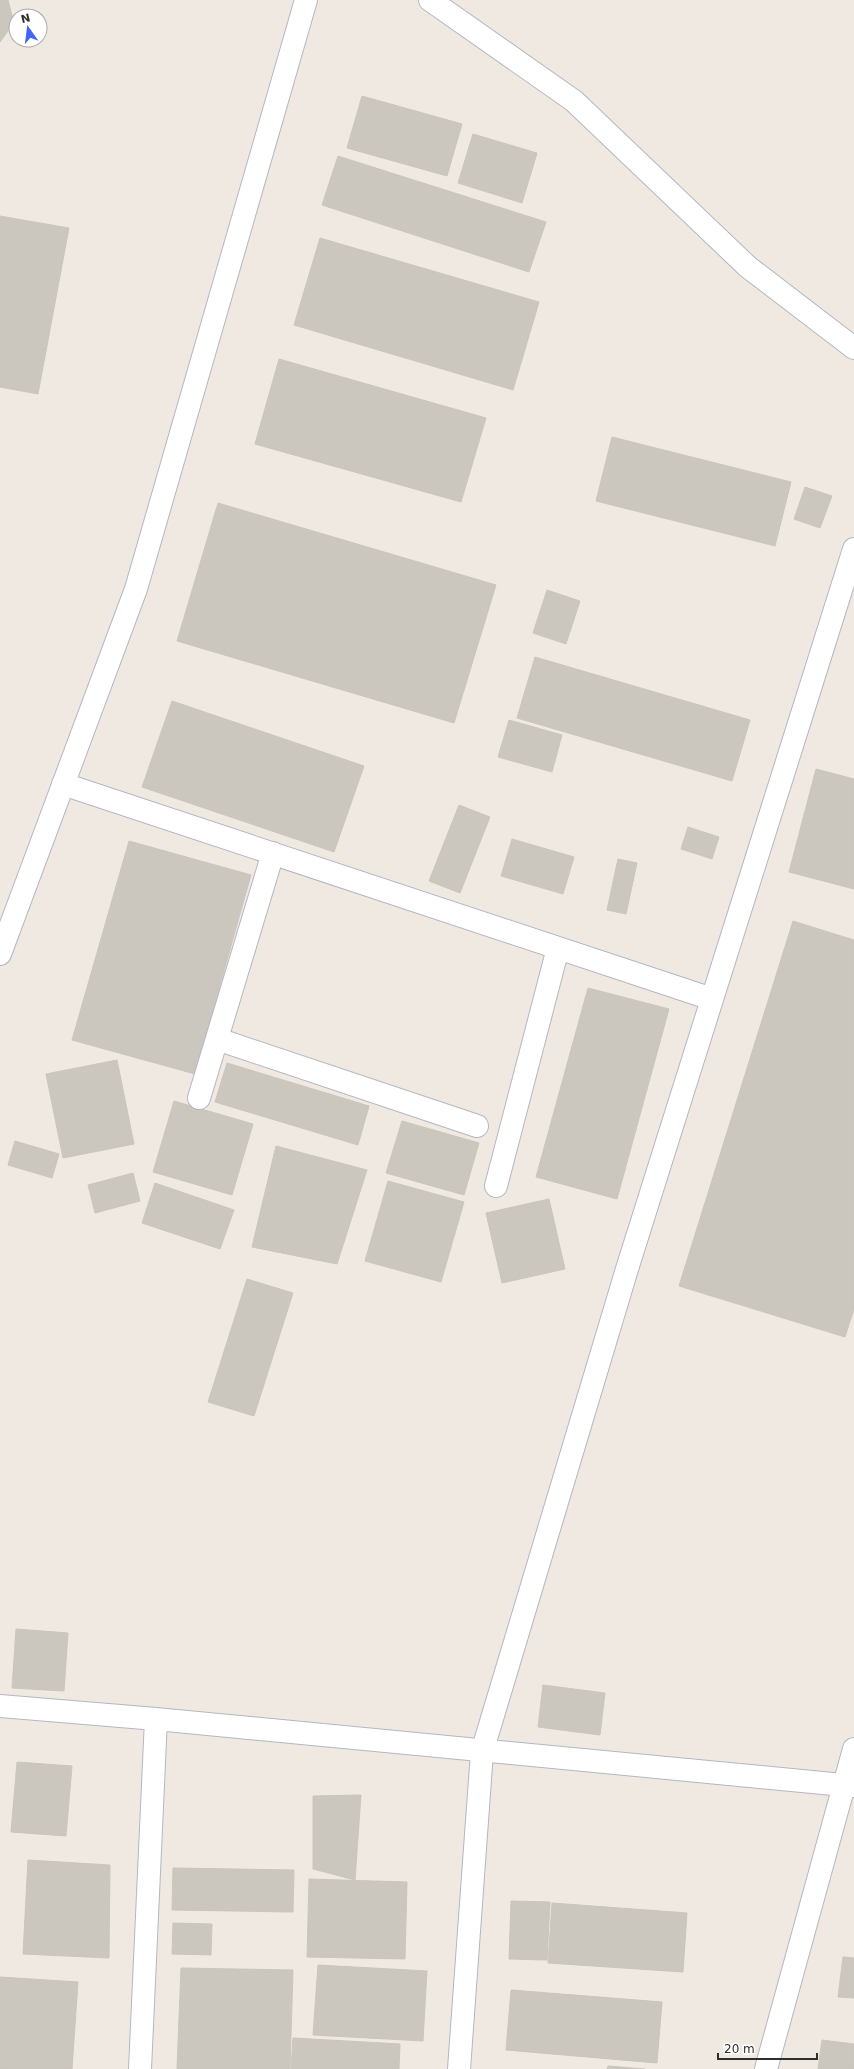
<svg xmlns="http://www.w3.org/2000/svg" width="854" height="2069" viewBox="0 0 854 2069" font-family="'DejaVu Sans',sans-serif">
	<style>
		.building { fill: #cbc7bf; stroke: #cbc5ba }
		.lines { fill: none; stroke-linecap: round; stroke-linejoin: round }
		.minor-casing { stroke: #b4b7c1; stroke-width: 24 }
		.minor { stroke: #fff; stroke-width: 22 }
	</style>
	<rect width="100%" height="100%" fill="#efe9e1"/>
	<path class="building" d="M 0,0 L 8,0 L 12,16 L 11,27 L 0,42 Z
		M 362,96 L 462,124 L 447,176 L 347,148 Z
		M 473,134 L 537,153 L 522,203 L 458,183 Z
		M 338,156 L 546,222 L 529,272 L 322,205 Z
		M 0,216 L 69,228 L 38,394 L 0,387 Z
		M 320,238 L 539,302 L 513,390 L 294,325 Z
		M 279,359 L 486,418 L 461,502 L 255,444 Z
		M 612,437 L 791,482 L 775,546 L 596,501 Z
		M 805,487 L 832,496 L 820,528 L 794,519 Z
		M 218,503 L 496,585 L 454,723 L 177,641 Z
		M 547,590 L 580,601 L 566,644 L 533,633 Z
		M 535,657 L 750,720 L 732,781 L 517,718 Z
		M 172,701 L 364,766 L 334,852 L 142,787 Z
		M 509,720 L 562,735 L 552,772 L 498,757 Z
		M 816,769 L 854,779 L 854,889 L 789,872 Z
		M 459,805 L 490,817 L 460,893 L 429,881 Z
		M 688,827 L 719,837 L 712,859 L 681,849 Z
		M 512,839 L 574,857 L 563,894 L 501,876 Z
		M 129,841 L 251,875 L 195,1074 L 72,1040 Z
		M 618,859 L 637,863 L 626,914 L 607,910 Z
		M 793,921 L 854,940 L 854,1309 L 845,1337 L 679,1286 Z
		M 588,988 L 669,1009 L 617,1199 L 536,1177 Z
		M 117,1060 L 134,1144 L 63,1158 L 46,1074 Z
		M 227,1063 L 369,1106 L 358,1145 L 215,1102 Z
		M 174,1101 L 253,1124 L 232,1195 L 153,1172 Z
		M 402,1121 L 479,1143 L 464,1195 L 386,1173 Z
		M 15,1141 L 59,1154 L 52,1178 L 8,1165 Z
		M 276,1146 L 367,1170 L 337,1264 L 252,1247 Z
		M 133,1173 L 140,1201 L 95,1213 L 88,1185 Z
		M 388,1181 L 464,1202 L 441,1282 L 365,1261 Z
		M 155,1183 L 234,1210 L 220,1249 L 142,1223 Z
		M 549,1199 L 565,1269 L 502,1283 L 486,1213 Z
		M 247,1279 L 293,1293 L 254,1416 L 208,1402 Z
		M 16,1629 L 68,1633 L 64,1691 L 12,1688 Z
		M 543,1685 L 605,1693 L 600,1735 L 538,1727 Z
		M 17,1762 L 72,1766 L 66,1836 L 11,1832 Z
		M 361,1795 L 355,1880 L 313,1869 L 313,1796 Z
		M 28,1860 L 110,1865 L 109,1958 L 23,1954 Z
		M 173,1868 L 294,1870 L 293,1912 L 172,1910 Z
		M 309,1879 L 407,1882 L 405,1959 L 307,1957 Z
		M 511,1901 L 550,1902 L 547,1960 L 509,1959 Z
		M 552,1903 L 687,1913 L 683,1972 L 548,1963 Z
		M 173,1923 L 212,1924 L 211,1955 L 172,1954 Z
		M 843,1957 L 854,1958 L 854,1998 L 838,1997 Z
		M 318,1965 L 427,1971 L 423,2041 L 313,2035 Z
		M 181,1968 L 293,1970 L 290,2069 L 177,2069 Z
		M 0,1977 L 78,1982 L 72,2069 L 0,2069 Z
		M 511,1990 L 662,2002 L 657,2063 L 506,2050 Z
		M 293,2038 L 400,2044 L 399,2069 L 291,2069 Z
		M 822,2040 L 854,2044 L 854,2069 L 818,2069 Z
		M 608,2066 L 645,2069 L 607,2069 Z"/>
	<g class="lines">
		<g class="minor-casing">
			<path id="minor" d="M 430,0 L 574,101 L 748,267 L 854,348
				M 63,784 L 712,999
				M 0,954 L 136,589 L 306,0
				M 217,1039 L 477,1126
				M 199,1098 L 273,853
				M 496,1186 L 558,948
				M 0,1706 L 156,1719 L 854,1786
				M 140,2069 L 156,1719
				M 459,2069 L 482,1752 L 627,1269 L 854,549
				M 766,2069 L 854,1749"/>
		</g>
		<use href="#minor" class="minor"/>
	</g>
	<g transform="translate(28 28) rotate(346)"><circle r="19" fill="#ffffff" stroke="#ababab"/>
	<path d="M0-3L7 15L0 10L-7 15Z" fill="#4264fb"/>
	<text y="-6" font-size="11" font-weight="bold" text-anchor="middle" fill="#2e2e2e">N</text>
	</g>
	<path d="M718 2053v6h99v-6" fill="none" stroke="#2e2e2e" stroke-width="2"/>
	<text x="724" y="2053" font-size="12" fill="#2e2e2e" stroke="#ffffff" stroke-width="3" paint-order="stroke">20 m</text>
</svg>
